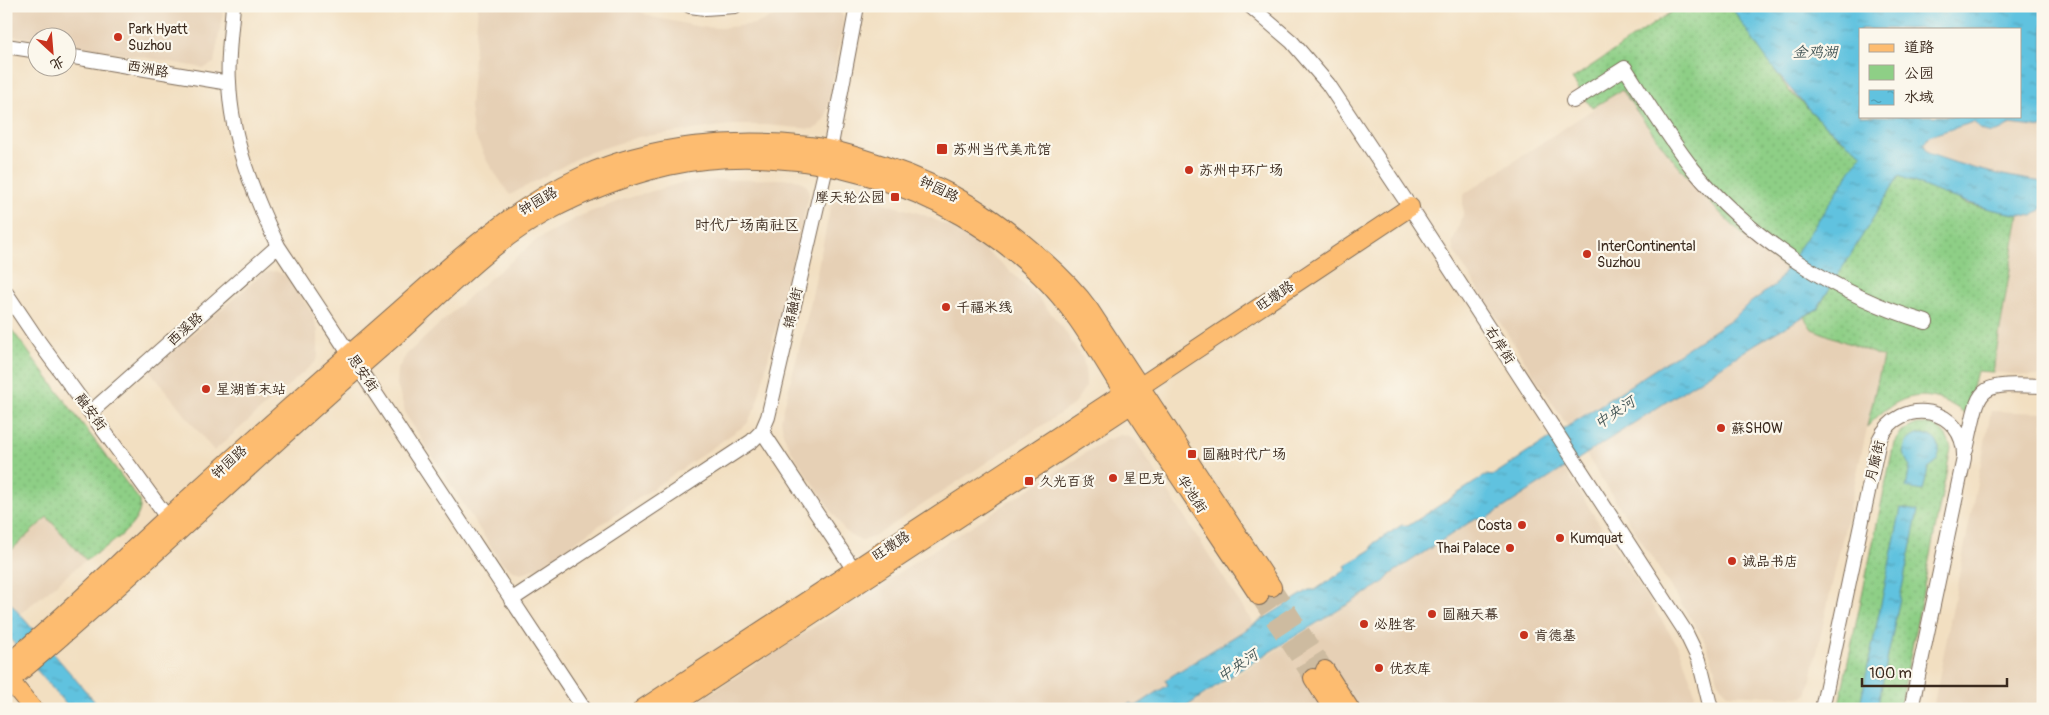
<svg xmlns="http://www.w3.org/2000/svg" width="2049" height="715" viewBox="0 0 2049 715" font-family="Pangolin,'LXGW WenKai TC',sans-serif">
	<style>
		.built { fill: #e6d0b5 }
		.green { fill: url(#green-dots); stroke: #647c52 }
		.water { fill: url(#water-ripples); stroke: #4e767e; fill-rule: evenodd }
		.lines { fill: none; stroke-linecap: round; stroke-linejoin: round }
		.major-tunnel { stroke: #cdbba0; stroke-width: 18; stroke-dasharray: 18 9; stroke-linecap: butt }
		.minor-casing { stroke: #7b6957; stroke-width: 16 }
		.major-casing { stroke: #7b6957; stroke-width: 20 }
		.minor { stroke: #fff; stroke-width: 14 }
		.major { stroke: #fdbc70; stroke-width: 18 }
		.poi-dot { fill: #c8321e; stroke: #fbf7ec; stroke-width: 2 }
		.labels { text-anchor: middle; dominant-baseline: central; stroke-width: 4.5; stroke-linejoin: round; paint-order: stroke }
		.poi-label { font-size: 14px; fill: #3b2a1e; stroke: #fbf7ec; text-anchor: start }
		.street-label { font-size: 14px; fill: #3b2a1e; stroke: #fbf7ec }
		.water-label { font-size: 15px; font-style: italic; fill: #465858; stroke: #fbf7ec }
		.neighbourhood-label { font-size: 15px; fill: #3b2a1e; stroke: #fbf7ec }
	</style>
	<defs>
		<pattern id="green-dots" width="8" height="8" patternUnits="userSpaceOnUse" patternTransform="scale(1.25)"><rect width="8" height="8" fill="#8ecf86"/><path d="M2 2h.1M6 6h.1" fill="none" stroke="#7bb273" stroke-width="1.8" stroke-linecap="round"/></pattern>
		<pattern id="water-ripples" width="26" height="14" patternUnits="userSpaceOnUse" patternTransform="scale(1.25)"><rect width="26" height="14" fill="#61c2df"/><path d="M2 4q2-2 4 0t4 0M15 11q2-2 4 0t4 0" fill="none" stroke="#519eb4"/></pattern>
	</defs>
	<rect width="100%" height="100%" fill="#fbf7ec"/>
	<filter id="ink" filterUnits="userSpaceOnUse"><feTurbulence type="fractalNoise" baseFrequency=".02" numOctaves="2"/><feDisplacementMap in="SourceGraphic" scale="10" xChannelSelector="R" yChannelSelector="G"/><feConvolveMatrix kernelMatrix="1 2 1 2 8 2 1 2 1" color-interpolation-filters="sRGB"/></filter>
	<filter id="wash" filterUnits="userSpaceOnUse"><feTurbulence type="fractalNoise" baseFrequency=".0096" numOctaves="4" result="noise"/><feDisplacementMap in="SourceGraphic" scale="20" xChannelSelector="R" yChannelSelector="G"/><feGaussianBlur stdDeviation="1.12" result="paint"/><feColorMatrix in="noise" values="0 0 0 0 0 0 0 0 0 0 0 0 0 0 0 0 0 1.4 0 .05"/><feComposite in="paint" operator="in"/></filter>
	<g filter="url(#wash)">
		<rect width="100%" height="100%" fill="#f2dfc1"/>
		<path class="built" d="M 6,6 L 224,6 L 214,63 L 204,68 L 68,44 L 68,38 L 37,38 L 6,36 Z
			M 478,6 L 629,6 L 652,17 L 701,27 L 721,28 L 755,24 L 802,6 L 835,6 L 843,16 L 843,26 L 826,116 L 818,127 L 812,129 L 765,125 L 731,125 L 638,137 L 585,154 L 510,195 L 488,163 L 473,132 L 470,107 Z
			M 1622,90 L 1661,144 L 1703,194 L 1744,237 L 1786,267 L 1771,290 L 1747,305 L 1736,316 L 1568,427 L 1454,252 L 1452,244 L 1463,215 L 1463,196 L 1467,192 Z
			M 1974,122 L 1991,133 L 1998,132 L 2010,124 L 2043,128 L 2043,377 L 1993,372 L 2018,215 L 1975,169 L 1952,162 L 1925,149 L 1924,144 L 1929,136 Z
			M 792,179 L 802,182 L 808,187 L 809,196 L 756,407 L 747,424 L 537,568 L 522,573 L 513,571 L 500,561 L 406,415 L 397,384 L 398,369 L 406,355 L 474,292 L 538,239 L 580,216 L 625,199 L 681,183 L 716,180 Z
			M 856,195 L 922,214 L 963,233 L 1000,262 L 1035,294 L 1063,328 L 1083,359 L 1086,376 L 1086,386 L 1073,405 L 874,537 L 861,541 L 849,535 L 843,528 L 791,451 L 783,433 L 781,419 L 809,310 L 831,205 L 837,199 Z
			M 276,271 L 286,276 L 312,313 L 318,331 L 318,356 L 315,362 L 214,451 L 150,371 L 263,273 Z
			M 1804,317 L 1812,329 L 1883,357 L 1808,692 L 1806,695 L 1798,697 L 1729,694 L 1720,685 L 1708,648 L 1700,633 L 1585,453 L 1757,343 Z
			M 1991,411 L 2043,413 L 2043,709 L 1933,709 Z
			M 1120,435 L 1127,436 L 1135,440 L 1254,625 L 1166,680 L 1168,685 L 1135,706 L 1130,703 L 1123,709 L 686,709 L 1104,441 Z
			M 1563,467 L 1680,649 L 1695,693 L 1693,700 L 1689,703 L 1679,709 L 1183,709 L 1383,583 L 1391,574 L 1476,518 L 1487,518 Z
			M 47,517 L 86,560 L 21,613 L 6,598 L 6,555 Z"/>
		<path class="green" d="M 1680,6 L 1731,6 L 1789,91 L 1839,138 L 1967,204 L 2019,215 L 1993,372 L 1977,371 L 1966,414 C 1927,385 1898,393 1867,427 L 1883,357 L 1812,329 L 1804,317 L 1817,309 L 1828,292 C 1806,280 1783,268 1763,252 C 1707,207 1662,148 1622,90 L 1592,108 L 1572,79 Z
			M 6,322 L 140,501 C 144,526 104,548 86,560 L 47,517 L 6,555 Z
			M 1917,424 C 1935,423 1946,430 1951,448 L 1900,709 L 1838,709 L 1894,443 L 1902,431 Z"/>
		<path class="water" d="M 1731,6 L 2043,6 L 2043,128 L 2010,124 C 1999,135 1983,136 1974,122 L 1929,136 L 1924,144 L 1928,153 C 1966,168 2003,176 2043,182 L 2043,208 L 2033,216 C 1984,212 1945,195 1899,176 L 1817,309 L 1757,343 L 1486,519 L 1476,518 L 1391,574 L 1383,583 L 1235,673 L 1183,709 L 1123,709 L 1130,703 L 1136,706 L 1168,685 L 1165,680 L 1309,590 L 1315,590 L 1347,569 L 1345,566 L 1371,550 L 1374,543 L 1402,525 L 1408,526 L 1486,475 L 1492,476 L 1736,316 L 1747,305 L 1775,285 L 1862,154 C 1805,115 1767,64 1731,6 ZM 1860,29 L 2020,29 L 2020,116 L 1860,116 Z
			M 1920,434 C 1942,434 1946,459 1928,469 L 1923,491 L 1906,488 L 1910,466 C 1900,453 1903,438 1920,434 Z
			M 1901,508 L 1918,511 L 1877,709 L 1859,709 Z
			M 6,598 L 101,709 L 70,709 L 6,634 Z"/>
	</g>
	<g filter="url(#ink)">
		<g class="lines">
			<path class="major-tunnel" d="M 1272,587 L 1325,670
				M 1259,596 L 1313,678"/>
			<g class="minor-casing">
				<path id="minor" d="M 233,6 C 231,31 227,57 229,82 C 231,140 254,195 278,246 L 584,709
					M 690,6 L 705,8 L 735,6
					M 1250,6 L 1292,42 L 1328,84 L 1410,207 L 1685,631 L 1699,660 L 1711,709
					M 6,46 L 38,51
					M 68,56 L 229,83
					M 1573,101 L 1625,68 C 1647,102 1668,137 1693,169 C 1751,240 1838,296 1926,322
					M 6,293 L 39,342 L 177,531
					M 92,411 L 278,246
					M 762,431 L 860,579
					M 1966,450 C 1981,385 1973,383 2043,386
					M 511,600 L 752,441 L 762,431 L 768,417 L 830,150 L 857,6
					M 1822,709 L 1879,440 C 1900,394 1966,407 1964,458 L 1911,709"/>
			</g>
			<g class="major-casing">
				<path id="major" d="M 6,665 C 63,619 114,566 168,517 C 240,451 312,387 385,323 C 447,269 506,211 582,176 C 650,145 735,137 809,146 C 836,149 861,158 886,166 C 949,187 995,217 1044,261 C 1061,276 1076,291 1089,309 L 1272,587
					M 1325,670 L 1350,709
					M 6,676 L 33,709
					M 1313,678 L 1333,709
					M 6,684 C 139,573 262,451 393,338 C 442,295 488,244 545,213 C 584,192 625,176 668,166 C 797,138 947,184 1041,276 C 1075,309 1097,350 1122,390 C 1166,459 1214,527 1259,596
					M 642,709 L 1116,398 L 1141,386 L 1410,207
					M 668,709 L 1132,404 L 1137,393"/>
			</g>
			<use href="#minor" class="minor"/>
			<use href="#major" class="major"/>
		</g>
	</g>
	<g class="poi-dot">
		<circle cx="118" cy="37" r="5"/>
		<rect x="936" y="143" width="12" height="12" rx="2.5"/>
		<circle cx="1189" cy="170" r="5"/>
		<rect x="890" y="192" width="10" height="10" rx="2.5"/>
		<circle cx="1587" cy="254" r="5"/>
		<circle cx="946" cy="307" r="5"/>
		<circle cx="206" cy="389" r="5"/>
		<circle cx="1721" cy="428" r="5"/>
		<rect x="1187" y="449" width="10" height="10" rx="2.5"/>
		<circle cx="1113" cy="478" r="5"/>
		<rect x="1024" y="476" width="10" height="10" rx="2.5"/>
		<circle cx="1522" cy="525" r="5"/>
		<circle cx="1560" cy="538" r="5"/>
		<circle cx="1510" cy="548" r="5"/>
		<circle cx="1732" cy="561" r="5"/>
		<circle cx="1432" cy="614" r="5"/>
		<circle cx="1364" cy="624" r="5"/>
		<circle cx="1524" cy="635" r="5"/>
		<circle cx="1379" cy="668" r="5"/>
	</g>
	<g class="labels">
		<g class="poi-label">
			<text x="128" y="29">Park Hyatt<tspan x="128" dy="16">Suzhou</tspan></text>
			<text x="953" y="149">苏州当代美术馆</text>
			<text x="1199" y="170">苏州中环广场</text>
			<text x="885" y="197" text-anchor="end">摩天轮公园</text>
			<text x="1597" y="246">InterContinental<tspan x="1597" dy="16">Suzhou</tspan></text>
			<text x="956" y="307">千福米线</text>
			<text x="216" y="389">星湖首末站</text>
			<text x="1731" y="428">蘇SHOW</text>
			<text x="1202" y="454">圆融时代广场</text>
			<text x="1123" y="478">星巴克</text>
			<text x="1039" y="481">久光百货</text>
			<text x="1512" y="525" text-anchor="end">Costa</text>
			<text x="1570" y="538">Kumquat</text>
			<text x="1500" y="548" text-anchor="end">Thai Palace</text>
			<text x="1742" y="561">诚品书店</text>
			<text x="1442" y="614">圆融天幕</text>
			<text x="1374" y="624">必胜客</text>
			<text x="1534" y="635">肯德基</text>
			<text x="1389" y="668">优衣库</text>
		</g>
		<g class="street-label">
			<text transform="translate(148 69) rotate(10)">西洲路</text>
			<text transform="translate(939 189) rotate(26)">钟园路</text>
			<text transform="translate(538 201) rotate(-30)">钟园路</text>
			<text transform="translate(1275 296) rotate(-34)">旺墩路</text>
			<text transform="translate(793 308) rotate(-77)">锦融街</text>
			<text transform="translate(185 329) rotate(-42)">西溪路</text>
			<text transform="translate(1500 345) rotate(57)">右岸街</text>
			<text transform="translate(363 373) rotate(56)">思安街</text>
			<text transform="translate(91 412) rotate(54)">融安街</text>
			<text transform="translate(1875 461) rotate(-76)">月廊街</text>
			<text transform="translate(229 462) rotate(-42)">钟园路</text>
			<text transform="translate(1192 494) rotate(57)">华池街</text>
			<text transform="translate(891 546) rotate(-33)">旺墩路</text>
		</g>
		<g class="water-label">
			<text x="1815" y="52">金鸡湖</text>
			<text transform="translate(1615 413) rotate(-34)">中央河</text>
			<text transform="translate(1238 666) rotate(-34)">中央河</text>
		</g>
		<g class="neighbourhood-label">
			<text x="747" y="225">时代广场南社区</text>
		</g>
	</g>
	<rect width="2049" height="715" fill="none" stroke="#fbf7ec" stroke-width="25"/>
	<rect x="1859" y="28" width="162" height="90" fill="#fbf7ec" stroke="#aea59a"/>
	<rect x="1869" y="44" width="25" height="8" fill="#fdbc70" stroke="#aea59a"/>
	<text x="1904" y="52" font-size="15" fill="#3b2a1e">道路</text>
	<rect x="1869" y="65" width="25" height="15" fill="#8ecf86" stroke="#aea59a"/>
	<text x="1904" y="78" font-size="15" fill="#3b2a1e">公园</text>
	<rect x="1869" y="90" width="25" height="15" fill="url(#water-ripples)" stroke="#aea59a"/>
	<text x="1904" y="102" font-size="15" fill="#3b2a1e">水域</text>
	<g transform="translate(52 52) rotate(154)"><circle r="24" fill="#fbf7ec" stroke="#aea59a"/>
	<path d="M0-4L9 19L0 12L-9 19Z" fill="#c8321e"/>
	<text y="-8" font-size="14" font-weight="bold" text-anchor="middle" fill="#3b2a1e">北</text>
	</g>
	<path d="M1862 678v8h145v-8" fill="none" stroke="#3b2a1e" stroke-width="2.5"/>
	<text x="1869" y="678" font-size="15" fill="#3b2a1e" stroke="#fbf7ec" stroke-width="4" paint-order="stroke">100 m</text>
</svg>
